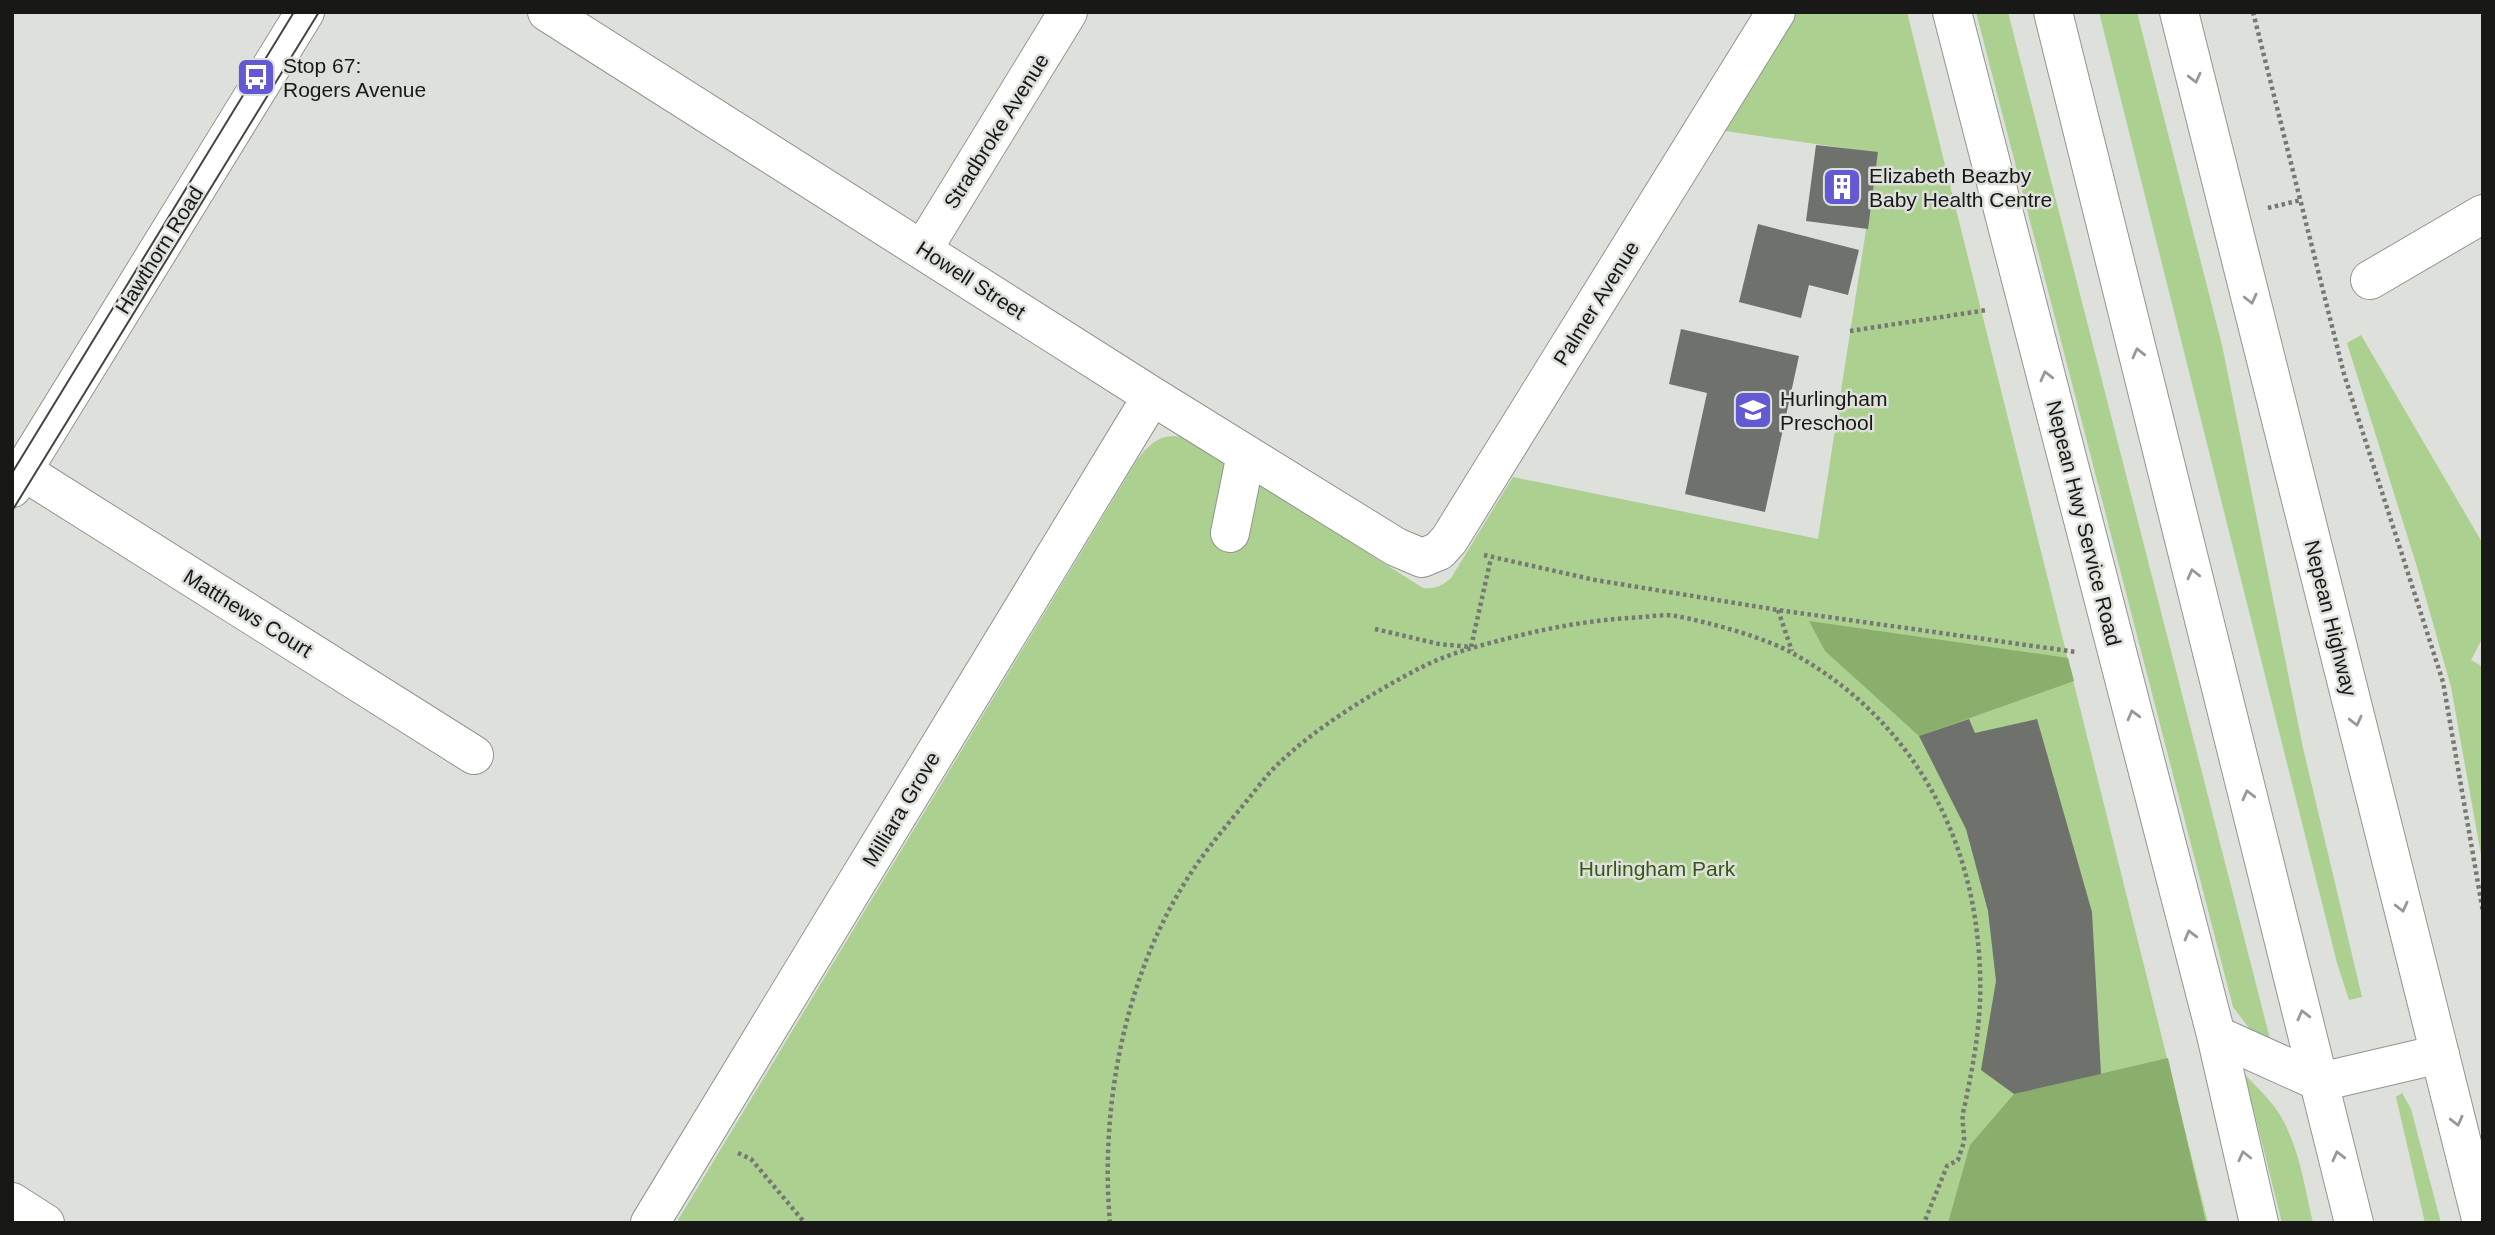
<svg xmlns="http://www.w3.org/2000/svg" width="2495" height="1235" viewBox="0 0 2495 1235" font-family="Arial,sans-serif">
	<style>
		.green { fill: #acd090 }
		.forest { fill: #8aaf6c }
		.building { fill: #6f716c }
		.lines { fill: none; stroke-linecap: round; stroke-linejoin: round }
		.minor-casing { stroke: #929590; stroke-width: 40 }
		.major-casing { stroke: #929590; stroke-width: 40 }
		.highway-casing { stroke: #929590; stroke-width: 40 }
		.path { stroke: #767874; stroke-width: 4.5; stroke-dasharray: 3.5 3.5; stroke-linecap: butt }
		.minor { stroke: #fff; stroke-width: 38 }
		.major { stroke: #fff; stroke-width: 38 }
		.highway { stroke: #fff; stroke-width: 38 }
		.tram { stroke: #444643; stroke-width: 2 }
		.oneway { stroke: #979897 }
		.labels { text-anchor: middle; dominant-baseline: central; stroke-width: 5; stroke-linejoin: round; paint-order: stroke }
		.poi-label { font-size: 21px; fill: #181917; stroke: #dde0db; text-anchor: start }
		.street-label { font-size: 21px; fill: #181917; stroke: #dde0db }
		.park-label { font-size: 21px; fill: #375812; stroke: #dde0db }
	</style>
	<rect width="100%" height="100%" fill="#dde0db"/>
	<path class="green" d="M 1797,12 L 1907,12 L 2208,1223 L 682,1223 L 678,1220 L 1137,460 C 1151,442 1164,430 1188,439 L 1423,588 C 1436,589 1442,586 1451,578 L 1513,477 L 1818,539 L 1878,153 L 1725,131 Z
		M 1976,12 L 2008,12 L 2271,1043 L 2249,1028 L 2233,1007 Z
		M 2099,12 L 2137,12 L 2222,345 L 2303,748 L 2362,997 L 2349,1000 L 2337,963 Z
		M 2361,335 L 2483,544 L 2483,637 L 2471,660 L 2483,667 L 2483,866 L 2451,687 L 2417,567 L 2347,343 Z
		M 2245,1075 C 2259,1089 2275,1104 2284,1122 C 2300,1153 2305,1189 2313,1223 L 2282,1223 Z
		M 2402,1093 L 2411,1109 L 2441,1223 L 2425,1223 L 2396,1097 Z"/>
	<path class="forest" d="M 1809,621 L 2068,658 L 2074,681 L 1919,736 L 1825,651 Z
		M 2168,1058 L 2206,1223 L 1948,1223 L 1970,1145 L 2014,1094 Z"/>
	<path class="building" d="M 1816,145 L 1878,152 L 1868,229 L 1806,221 Z
		M 1758,224 L 1859,250 L 1848,295 L 1809,285 L 1801,318 L 1739,302 Z
		M 1681,329 L 1799,356 L 1765,512 L 1685,494 L 1707,393 L 1669,384 Z
		M 1969,719 L 1975,733 L 2037,719 L 2092,912 L 2101,1074 L 2014,1094 L 1981,1070 L 1996,981 L 1988,911 L 1966,829 L 1919,736 Z"/>
	<g class="lines">
		<g class="minor-casing">
			<path id="minor" d="M 547,12 L 1152,396 L 1396,547 L 1422,558 L 1439,551 L 1449,540 L 1776,12
				M 1952,12 L 2216,1035 L 2259,1223
				M 923,249 L 1068,12
				M 2370,280 L 2483,214
				M 23,471 L 474,755
				M 1230,533 L 1246,454
				M 2216,1035 L 2320,1082
				M 12,1202 L 45,1223
				M 650,1223 L 1152,396"/>
		</g>
		<g class="major-casing">
			<path id="major" d="M 12,488 L 305,12"/>
		</g>
		<g class="highway-casing">
			<path id="highway" d="M 2053,12 L 2354,1223
				M 2179,12 L 2482,1223
				M 2320,1082 L 2440,1054"/>
		</g>
		<path class="path" d="M 2253,12 L 2344,374 L 2443,682 L 2483,912
			M 2268,208 L 2301,200
			M 1850,331 L 1987,310
			M 1484,555 L 1595,580 L 1778,610 L 2076,652
			M 1778,610 L 1792,651
			M 1375,629 L 1439,644 L 1471,647 L 1491,558
			M 738,1153 L 751,1159 L 805,1223
			M 1110,1223 C 1100,1112 1123,985 1181,889 C 1199,858 1222,831 1245,803 C 1255,791 1265,777 1277,765 C 1315,728 1372,693 1420,668 C 1449,653 1482,645 1513,637 C 1557,626 1599,619 1644,617 C 1654,616 1666,614 1676,616 C 1708,622 1767,638 1794,654 C 1914,721 1976,839 1980,973 C 1982,1018 1974,1061 1965,1104 C 1961,1120 1963,1121 1964,1136 C 1965,1143 1960,1152 1958,1160 L 1947,1166 L 1924,1223"/>
		<use href="#minor" class="minor"/>
		<use href="#major" class="major"/>
		<use href="#highway" class="highway"/>
		<path class="tram" d="M 12,473 L 294,12
			M 12,511 L 319,12"/>
	</g>
	<defs><path id="oneway-chevron" d="M-2-3.5L2.5 0L-2 3.5" fill="none" stroke-width="1.6" stroke-linecap="round" stroke-linejoin="round" transform="scale(1.75)"/></defs>
	<g class="oneway">
		<use href="#oneway-chevron" transform="translate(2195 78) rotate(76)"/>
		<use href="#oneway-chevron" transform="translate(2251 299) rotate(76)"/>
		<use href="#oneway-chevron" transform="translate(2138 353) rotate(-104)"/>
		<use href="#oneway-chevron" transform="translate(2046 376) rotate(-104)"/>
		<use href="#oneway-chevron" transform="translate(2193 574) rotate(-104)"/>
		<use href="#oneway-chevron" transform="translate(2133 715) rotate(-105)"/>
		<use href="#oneway-chevron" transform="translate(2356 721) rotate(76)"/>
		<use href="#oneway-chevron" transform="translate(2248 795) rotate(-104)"/>
		<use href="#oneway-chevron" transform="translate(2402 907) rotate(76)"/>
		<use href="#oneway-chevron" transform="translate(2190 935) rotate(-105)"/>
		<use href="#oneway-chevron" transform="translate(2303 1015) rotate(-104)"/>
		<use href="#oneway-chevron" transform="translate(2457 1121) rotate(76)"/>
		<use href="#oneway-chevron" transform="translate(2244 1156) rotate(-103)"/>
		<use href="#oneway-chevron" transform="translate(2338 1156) rotate(-104)"/>
	</g>
	<defs>
		<g id="bus-square" transform="scale(2.0125)"><rect x="-9" y="-9" width="18" height="18" rx="4" fill="#635ad3" stroke="#dde0db"/><path d="M-5-6H5V4H4V6H2V4H-2V6H-4V4H-5ZM-3.5-4V0h7V-4ZM-3.5 1.2v1.5H-2V1.2ZM2 1.2v1.5H3.5V1.2Z" fill="#fff"/></g>
		<g id="building-square" transform="scale(2.0125)"><rect x="-9" y="-9" width="18" height="18" rx="4" fill="#635ad3" stroke="#dde0db"/><path d="M-4-6H4V6H1V3H-1V6H-4ZM-2.5-4.3h1.7v1.8h-1.7ZM.8-4.3h1.7v1.8H.8ZM-2.5-1h1.7V.8h-1.7ZM.8-1h1.7V.8H.8Z" fill="#fff"/></g>
		<g id="school-square" transform="scale(2.0125)"><rect x="-9" y="-9" width="18" height="18" rx="4" fill="#635ad3" stroke="#dde0db"/><path d="M0-5L7-2L0 1L-7-2ZM-4 1L0 2.5L4 1V4Q0 6-4 4Z" fill="#fff"/></g>
	</defs>
	<g fill-rule="evenodd">
		<use href="#bus-square" x="256" y="77"/>
		<use href="#building-square" x="1842" y="187"/>
		<use href="#school-square" x="1753" y="410"/>
	</g>
	<g class="labels">
		<g class="poi-label">
			<text x="283" y="65">Stop 67:<tspan x="283" dy="24">Rogers Avenue</tspan></text>
			<text x="1869" y="175">Elizabeth Beazby<tspan x="1869" dy="24">Baby Health Centre</tspan></text>
			<text x="1780" y="398">Hurlingham<tspan x="1780" dy="24">Preschool</tspan></text>
		</g>
		<g class="street-label">
			<text transform="translate(996 131) rotate(-58)">Stradbroke Avenue</text>
			<text transform="translate(159 250) rotate(-58)">Hawthorn Road</text>
			<text transform="translate(971 280) rotate(33)">Howell Street</text>
			<text transform="translate(1596 303) rotate(-58)">Palmer Avenue</text>
			<text transform="translate(2084 523) rotate(76)">Nepean Hwy Service Road</text>
			<text transform="translate(248 613) rotate(32)">Matthews Court</text>
			<text transform="translate(2331 618) rotate(76)">Nepean Highway</text>
			<text transform="translate(901 809) rotate(-59)">Milliara Grove</text>
		</g>
		<g class="park-label">
			<text x="1657" y="868">Hurlingham Park</text>
		</g>
	</g>
	<rect width="2495" height="1235" fill="none" stroke="#181917" stroke-width="28"/>
</svg>
